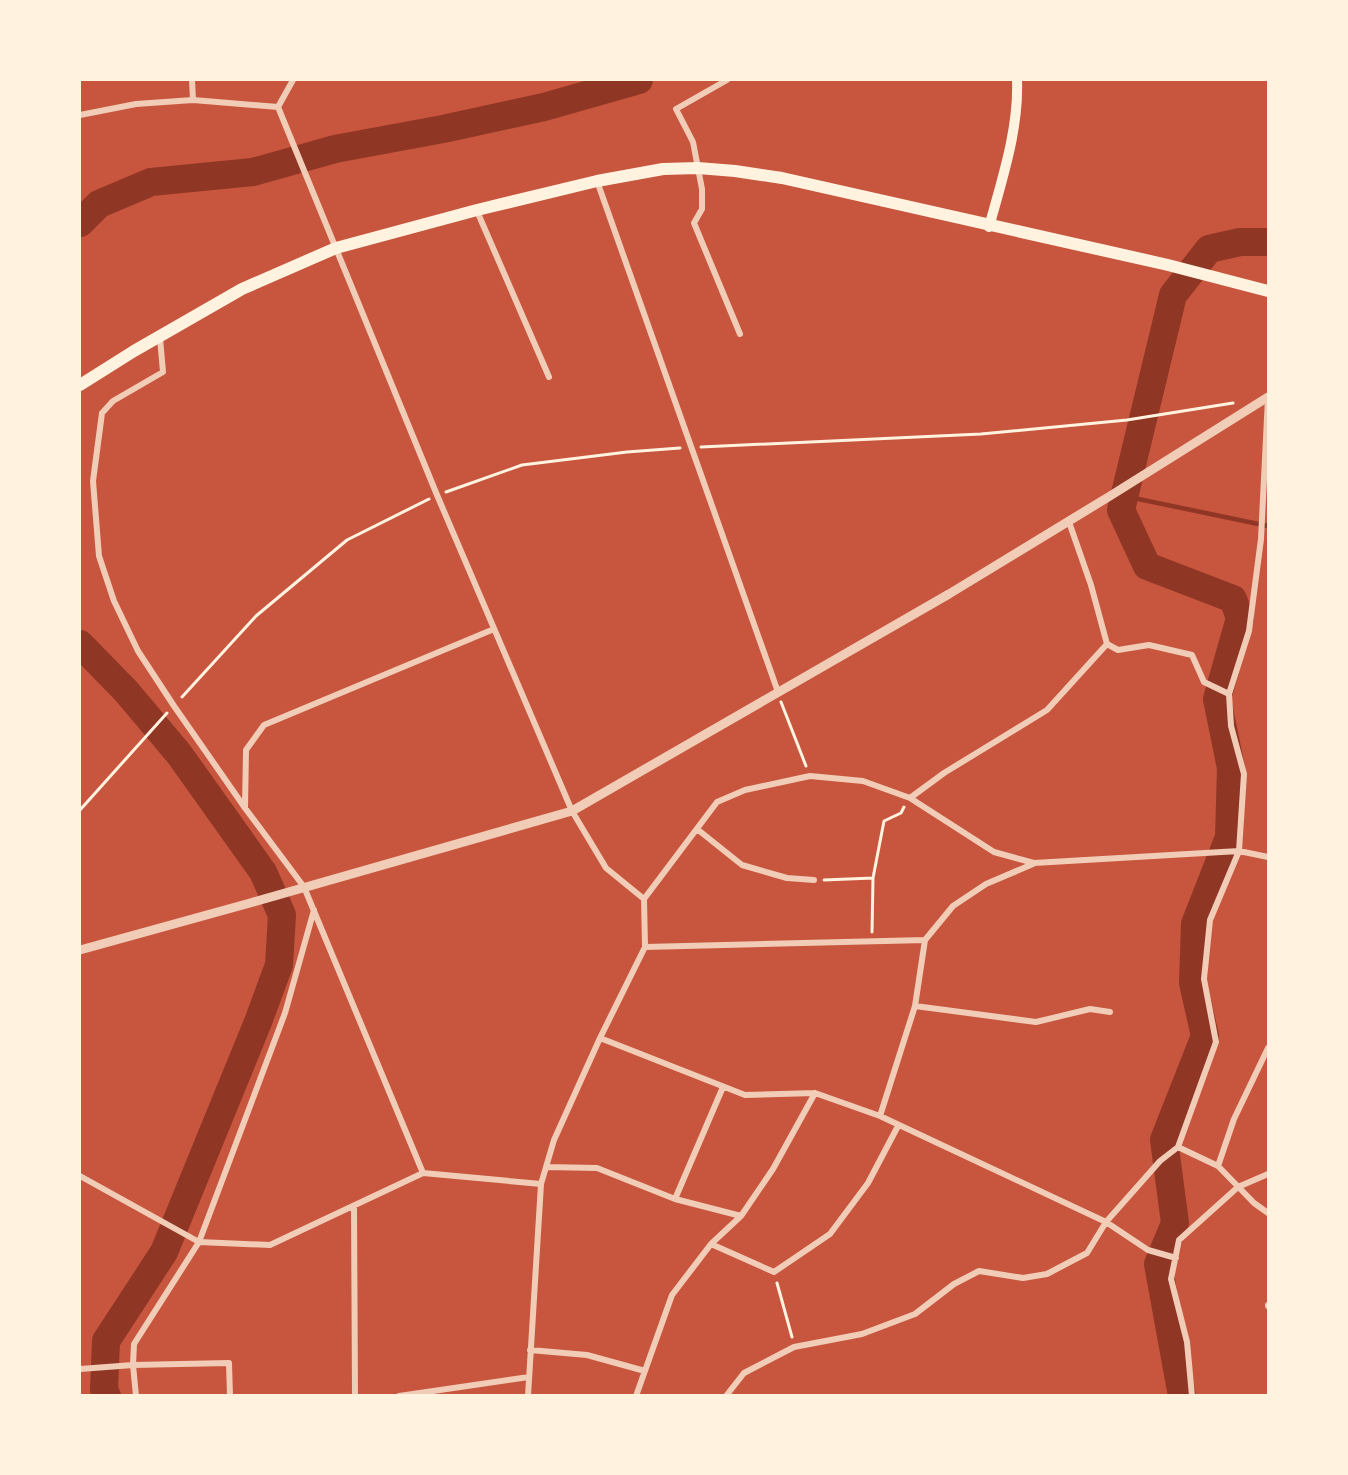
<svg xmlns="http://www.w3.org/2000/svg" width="1348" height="1475" viewBox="0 0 1348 1475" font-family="Manrope,sans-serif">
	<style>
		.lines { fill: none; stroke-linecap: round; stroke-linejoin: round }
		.stream { stroke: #8f3625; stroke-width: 4.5 }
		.river { stroke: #8f3625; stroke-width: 28 }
		.path { stroke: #fff3e0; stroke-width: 3 }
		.minor { stroke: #f1ccb7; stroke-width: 6 }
		.tertiary { stroke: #f1ccb7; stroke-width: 9 }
		.secondary { stroke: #fff3e0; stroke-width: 10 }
		.primary { stroke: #fff3e0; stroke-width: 12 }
	</style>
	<rect width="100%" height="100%" fill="#c8553d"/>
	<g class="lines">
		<path class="stream" d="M 1124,496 L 1268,526"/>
		<path class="river" d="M 80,223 L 99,204 L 151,182 L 253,172 L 335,149 L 443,129 L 544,107 L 639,80
			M 80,644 L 126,691 L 179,754 L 263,872 L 282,915 L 279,965 L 258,1022 L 164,1252 L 106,1341 L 104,1390 L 107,1396
			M 1182,1396 L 1158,1264 L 1175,1223 L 1164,1140 L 1205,1036 L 1193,983 L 1195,924 L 1229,837 L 1231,768 L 1217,699 L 1240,618 L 1233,599 L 1147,566 L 1121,510 L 1173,295 L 1209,249 L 1240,242 L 1268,242"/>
		<path class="path" d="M 701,447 L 981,434 L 1127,420 L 1233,403
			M 446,492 L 522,465 L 627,452 L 680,448
			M 182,697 L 256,616 L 347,540 L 429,499
			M 781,702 L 806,766
			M 80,810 L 167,713
			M 824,880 L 873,878
			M 872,932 L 873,878 L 884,821 L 901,813 L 904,807
			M 777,1283 L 792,1337"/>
		<path class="minor" d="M 192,80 L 193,100
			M 727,80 L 676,109 L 693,142 L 702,189 L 702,209 L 694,223 L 740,334
			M 278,107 L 437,495 L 572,811 L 606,868 L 644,899
			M 278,107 L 293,80
			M 80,115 L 136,104 L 193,100 L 278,107
			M 597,181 L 778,692
			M 477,211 L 549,377
			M 160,338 L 163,372 L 113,401 L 102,413 L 93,481 L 99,556 L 114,601 L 138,651 L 174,706 L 245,808 L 304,887 L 423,1173
			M 1107,644 L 1118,650 L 1149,645 L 1192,655 L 1204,682 L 1229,694
			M 910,798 L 944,773 L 1047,710 L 1107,644 L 1091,585 L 1069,522
			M 245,808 L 246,750 L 264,725 L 494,629
			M 697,829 L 742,865 L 787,878 L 814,880
			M 645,947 L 925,940
			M 915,1006 L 1036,1022 L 1090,1009 L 1110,1012
			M 600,1038 L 745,1095 L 815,1093 L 880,1116 L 1106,1222 L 1148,1250 L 1176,1258
			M 880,1116 L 915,1006 L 925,940 L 953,906 L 986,884 L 1033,864
			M 1178,1147 L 1218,1166 L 1254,1203 L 1268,1213
			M 1218,1166 L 1234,1119 L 1268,1048
			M 546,1167 L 597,1168 L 675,1199 L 741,1216
			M 80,1176 L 199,1242 L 270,1245 L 423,1173 L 541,1184
			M 675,1199 L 723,1087
			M 354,1206 L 355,1396
			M 711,1244 L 774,1272 L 830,1234 L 868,1183 L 898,1126
			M 1268,1305 L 1268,1306
			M 530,1350 L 587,1355 L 645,1371
			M 80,1369 L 133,1365 L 229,1363 L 230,1396
			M 136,1396 L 133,1365 L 134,1344 L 199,1242 L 285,1013 L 314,910
			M 399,1396 L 529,1377
			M 528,1396 L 541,1184 L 554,1140 L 600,1038 L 645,947 L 644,899 L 717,802 L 745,790 L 810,776 L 863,781 L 910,798 L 994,852 L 1034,863 L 1239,851 L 1268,857
			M 636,1396 L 672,1295 L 711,1244 L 741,1216 L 773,1169 L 815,1093
			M 726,1396 L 744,1373 L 794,1347 L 862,1334 L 915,1314 L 954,1284 L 979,1271 L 1023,1278 L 1047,1274 L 1087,1253 L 1106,1222 L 1160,1161 L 1178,1147 L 1216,1042 L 1204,979 L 1210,920 L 1239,851 L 1244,774 L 1231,726 L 1229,694 L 1249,631 L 1261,539 L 1268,398
			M 1192,1396 L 1187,1342 L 1171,1279 L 1179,1240 L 1238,1187 L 1268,1174"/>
		<path class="tertiary" d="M 80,950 L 250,903 L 572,811 L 949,594 L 1110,496 L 1268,397"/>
		<path class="secondary" d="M 989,227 C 1002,179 1019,129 1017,80"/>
		<path class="primary" d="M 80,385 L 134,351 L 242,289 L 336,248 L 477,210 L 597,181 L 663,169 L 698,168 L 735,171 L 782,178 L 1168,265 L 1268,291"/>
	</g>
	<rect width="1348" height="1475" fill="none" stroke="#fff3e0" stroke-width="162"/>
</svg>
